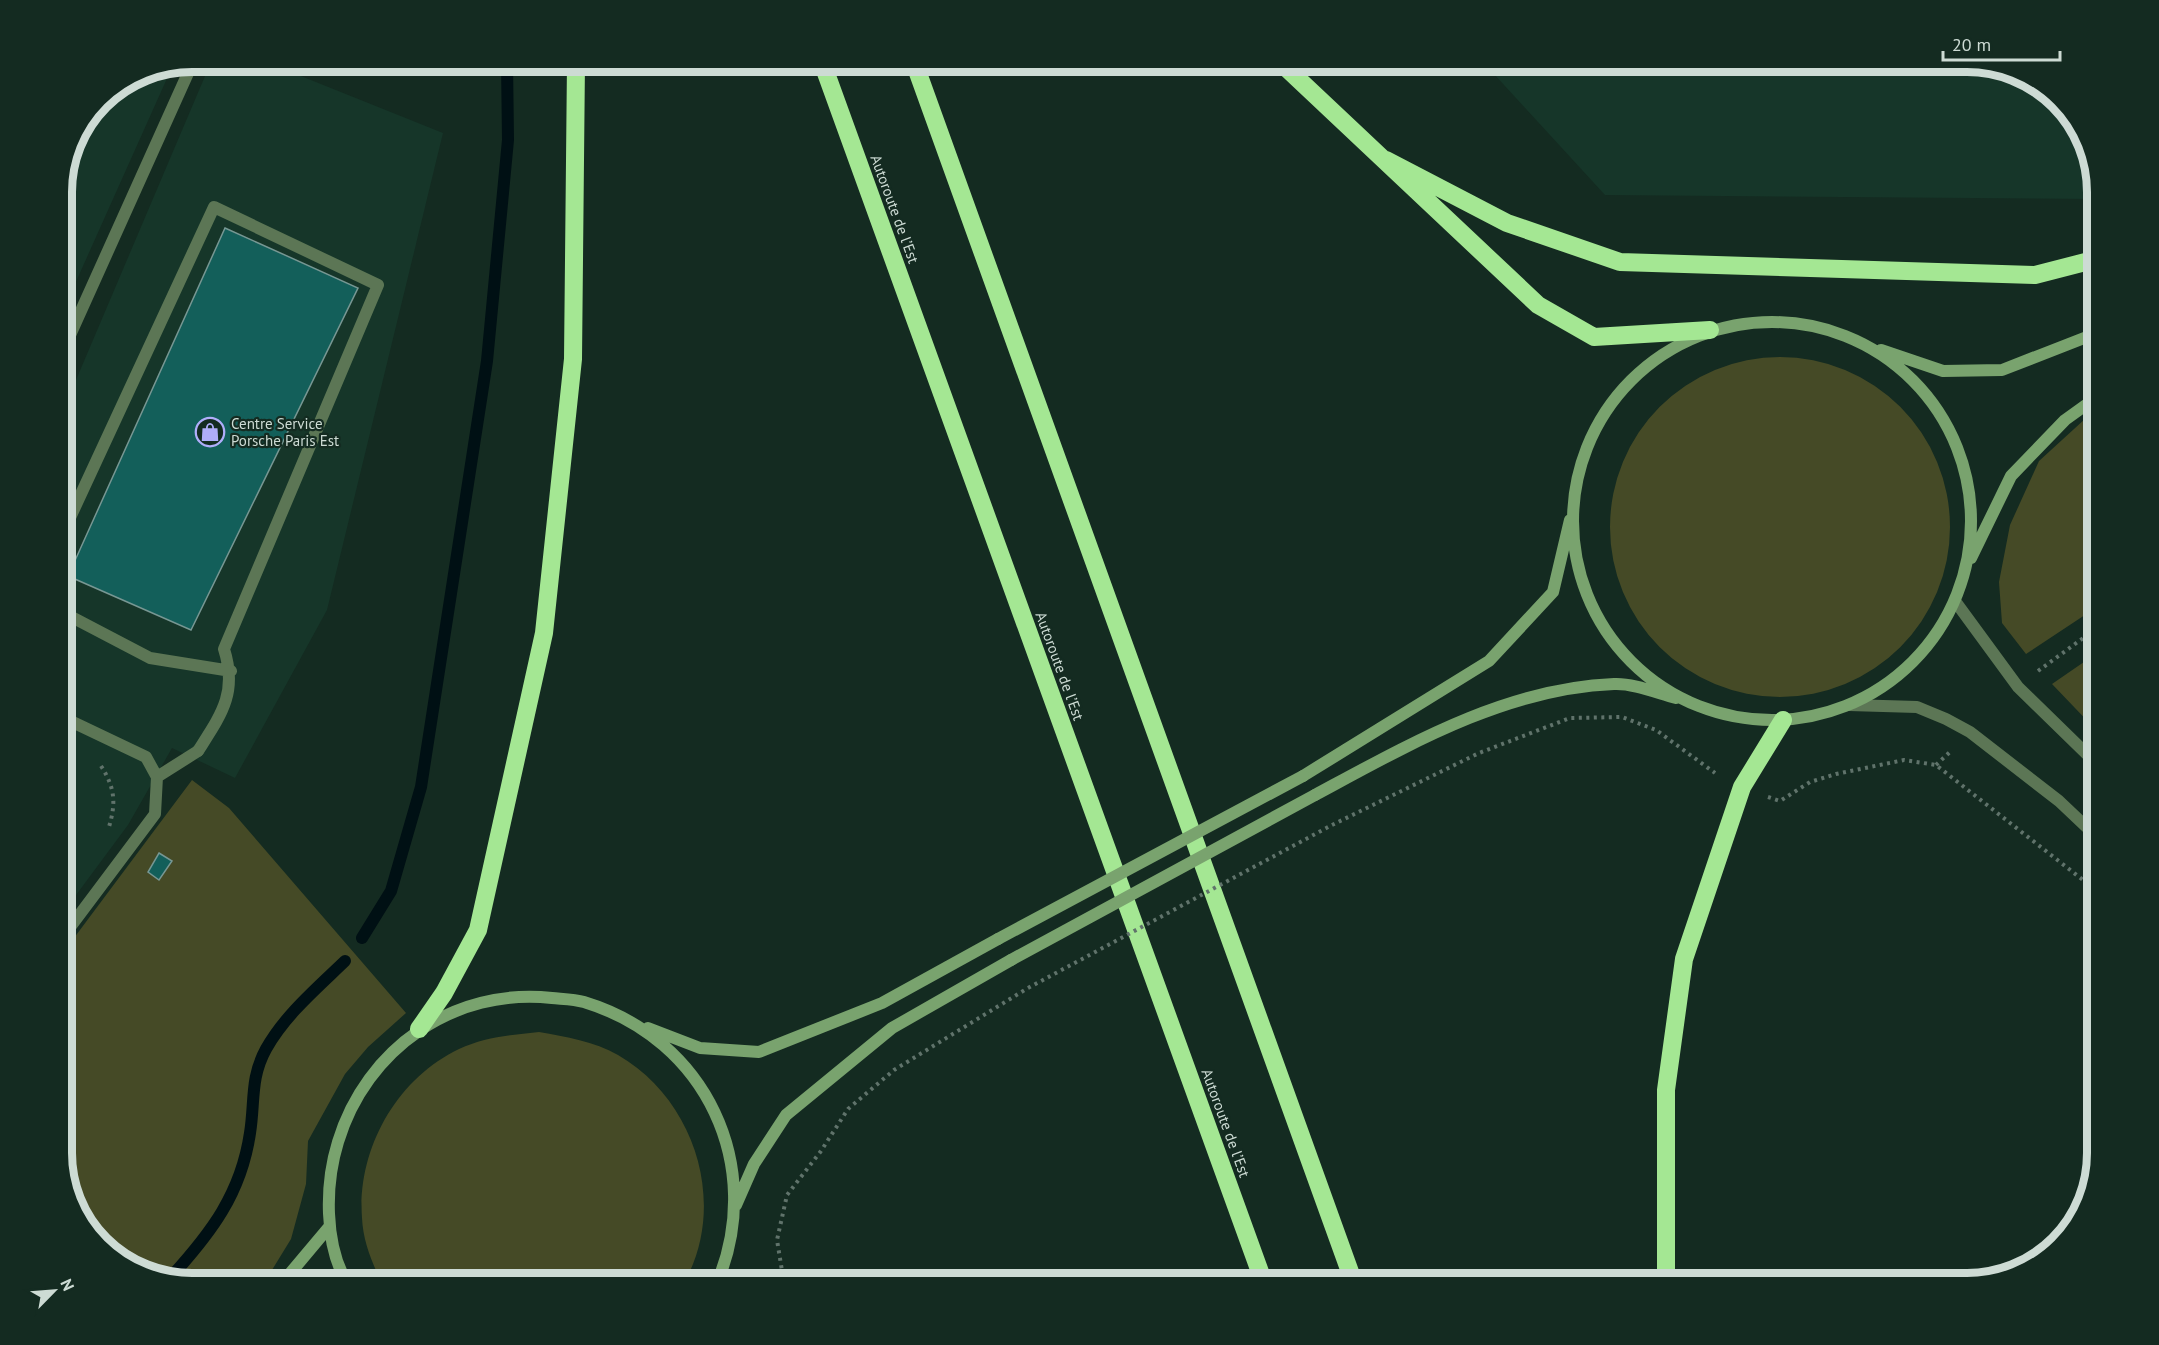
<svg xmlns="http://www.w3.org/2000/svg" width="2159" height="1345" viewBox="0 0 2159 1345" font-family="'PT Sans',sans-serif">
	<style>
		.built { fill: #163629 }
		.green { fill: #454a26 }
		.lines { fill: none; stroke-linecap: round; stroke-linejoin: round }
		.stream { stroke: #001014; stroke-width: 12 }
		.building { fill: #135f5a; stroke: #779793; stroke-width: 1.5 }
		.path { stroke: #60736b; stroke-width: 4; stroke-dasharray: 3 4.5; stroke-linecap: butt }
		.service { stroke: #5c7655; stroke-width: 12 }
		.minor { stroke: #5c7655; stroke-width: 12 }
		.tertiary { stroke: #5c7655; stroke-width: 12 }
		.secondary { stroke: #79a36e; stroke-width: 12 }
		.motorway { stroke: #a4e793; stroke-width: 18 }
		.path-bridge { stroke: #60736b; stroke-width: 4; stroke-dasharray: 3 4.5; stroke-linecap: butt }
		.secondary-bridge { stroke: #79a36e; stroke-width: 12 }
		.labels { text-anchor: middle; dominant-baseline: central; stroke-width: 4.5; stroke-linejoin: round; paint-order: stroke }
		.street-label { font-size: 15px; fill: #cddbd4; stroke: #142b21 }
		.poi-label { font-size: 15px; fill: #cddbd4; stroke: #142b21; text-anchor: start }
		.rim { fill: none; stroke: #cddbd4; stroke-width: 8 }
	</style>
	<rect width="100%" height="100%" fill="#142b21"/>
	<path class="built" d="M 211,62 L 266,62 L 443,133 L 327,610 L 235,778 L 172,748 L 128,825 L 62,914 L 62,413 Z
		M 1483,62 L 1967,62 L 2032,79 L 2080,126 L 2097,184 L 2097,199 L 1605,195 Z
		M 173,65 L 62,313 L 62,184 L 72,142 L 100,100 L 142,71 Z"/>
	<path class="green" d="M1610 527a170 170 0 1 1 340 0a170 170 0 1 1-340 0Z
		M 2097,408 L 2097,607 L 2026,654 L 2002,623 L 1999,582 L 2010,525 L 2039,461 Z
		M 2097,653 L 2097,731 L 2052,684 Z
		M 192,780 L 229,808 L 406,1013 L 368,1047 L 345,1074 L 308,1141 L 306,1184 L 291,1239 L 264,1283 L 192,1283 L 127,1266 L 79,1218 L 62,1161 L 62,954 Z
		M 539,1032 C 566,1037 594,1041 618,1055 C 696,1100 728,1205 684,1283 L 382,1283 C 372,1263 363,1241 362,1218 C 357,1150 396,1079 459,1049 C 485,1037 511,1035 539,1032 Z"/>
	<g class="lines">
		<path class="stream" d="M 362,938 L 391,891 L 421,787 L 487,361 L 508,140 L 507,62
			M 170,1278 C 211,1233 241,1194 250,1133 C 255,1102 250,1078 266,1049 C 285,1015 317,988 345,961"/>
	</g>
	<path class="building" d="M 225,228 L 358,288 L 191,630 L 68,576 Z
		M 159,853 L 172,861 L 159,880 L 148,872 Z"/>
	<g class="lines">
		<path class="path" d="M 2038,671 L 2097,628
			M 1936,765 L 1951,751
			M 101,766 C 116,789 116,805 108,830
			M 1768,797 L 1780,801 L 1810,782 L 1836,774 L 1904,760 L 1936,765 L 2097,891
			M 1332,825 L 1479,753 L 1570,718 L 1622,717 L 1656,730 L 1715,773
			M 784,1283 L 777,1240 L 787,1195 L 821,1151 L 848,1109 L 894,1070 L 1028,988"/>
		<path class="service" d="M 62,353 L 193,62
			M 62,535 L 214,207 L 378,285 L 224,649 C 238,693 221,715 198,751
			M 62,609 L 64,613 L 150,658 L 231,671"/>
		<path class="minor" d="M 62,717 L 146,757 L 157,777 L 155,814 L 62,938
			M 157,777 L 198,751"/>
		<path class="tertiary" d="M 1955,601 L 2018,687 L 2097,764
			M 1849,705 L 1917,707 L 1946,719 L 1970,732 L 2059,801 L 2097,837"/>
		<path class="secondary" d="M1573 521a199 199 0 1 1 398 0a199 199 0 1 1-398 0Z
			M 1881,350 L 1943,371 L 2002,370 L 2097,333
			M 1971,558 L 2011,476 L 2065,420 L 2097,397
			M 1303,776 L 1489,661 L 1553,592 L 1570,520
			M 1315,795 C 1408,745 1506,688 1614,684 C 1633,683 1657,693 1676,698
			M 648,1028 L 700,1048 L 759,1052 L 882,1003 L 998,939
			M 736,1205 L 754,1164 L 786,1115 L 892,1028 L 1011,960
			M 282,1283 L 329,1227
			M 347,1283 C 324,1244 325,1184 338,1142 C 366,1049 454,987 552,998 C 562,999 574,999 584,1002 C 706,1039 766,1166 717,1283"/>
		<path class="motorway" d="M 822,62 L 1264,1283
			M 914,62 L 1354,1283
			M 1280,62 L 1538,305 L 1594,337 L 1710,330
			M 1386,160 L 1507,223 L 1620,262 L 2035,275 L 2097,259
			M 419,1029 L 444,993 L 478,930 L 544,633 L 573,359 L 576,62
			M 1666,1283 L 1666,1090 L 1684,959 L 1742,787 L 1783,720"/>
		<path class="path-bridge" d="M 1028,988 L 1332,825"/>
		<path class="secondary-bridge" d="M 998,939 L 1303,776
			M 1011,960 L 1315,795"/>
	</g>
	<defs>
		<g id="shop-ring" transform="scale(1.5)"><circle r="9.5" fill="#142b21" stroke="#b0aefa" stroke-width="1.5"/><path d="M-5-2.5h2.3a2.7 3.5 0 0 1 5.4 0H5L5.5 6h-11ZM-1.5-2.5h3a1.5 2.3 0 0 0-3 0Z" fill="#b0aefa"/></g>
	</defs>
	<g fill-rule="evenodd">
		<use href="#shop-ring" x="210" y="432"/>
	</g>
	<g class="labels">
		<g class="street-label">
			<text transform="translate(895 209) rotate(70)">Autoroute de l’Est</text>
			<text transform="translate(1060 666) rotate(70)">Autoroute de l’Est</text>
			<text transform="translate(1226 1123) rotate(70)">Autoroute de l’Est</text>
		</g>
		<g class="poi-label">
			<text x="231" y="423">Centre Service<tspan x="231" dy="17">Porsche Paris Est</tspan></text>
		</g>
	</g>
	<path d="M0 0H2159V1345H0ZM192 72H1967A120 120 0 0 1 2087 192V1153A120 120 0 0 1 1967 1273H192A120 120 0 0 1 72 1153V192A120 120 0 0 1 192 72Z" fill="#142b21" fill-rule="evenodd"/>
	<path class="rim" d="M192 72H1967A120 120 0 0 1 2087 192V1153A120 120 0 0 1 1967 1273H192A120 120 0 0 1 72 1153V192A120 120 0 0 1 192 72Z"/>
	<g transform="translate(54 1291) rotate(65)" stroke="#142b21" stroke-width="4.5" paint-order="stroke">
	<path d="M0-4.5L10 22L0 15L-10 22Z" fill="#cddbd4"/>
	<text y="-9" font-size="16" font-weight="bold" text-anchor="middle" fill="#cddbd4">N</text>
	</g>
	<path d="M1943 51v9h117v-9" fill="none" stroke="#cddbd4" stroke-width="3"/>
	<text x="1952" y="51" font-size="18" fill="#cddbd4" stroke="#142b21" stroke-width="4.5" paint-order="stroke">20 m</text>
</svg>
